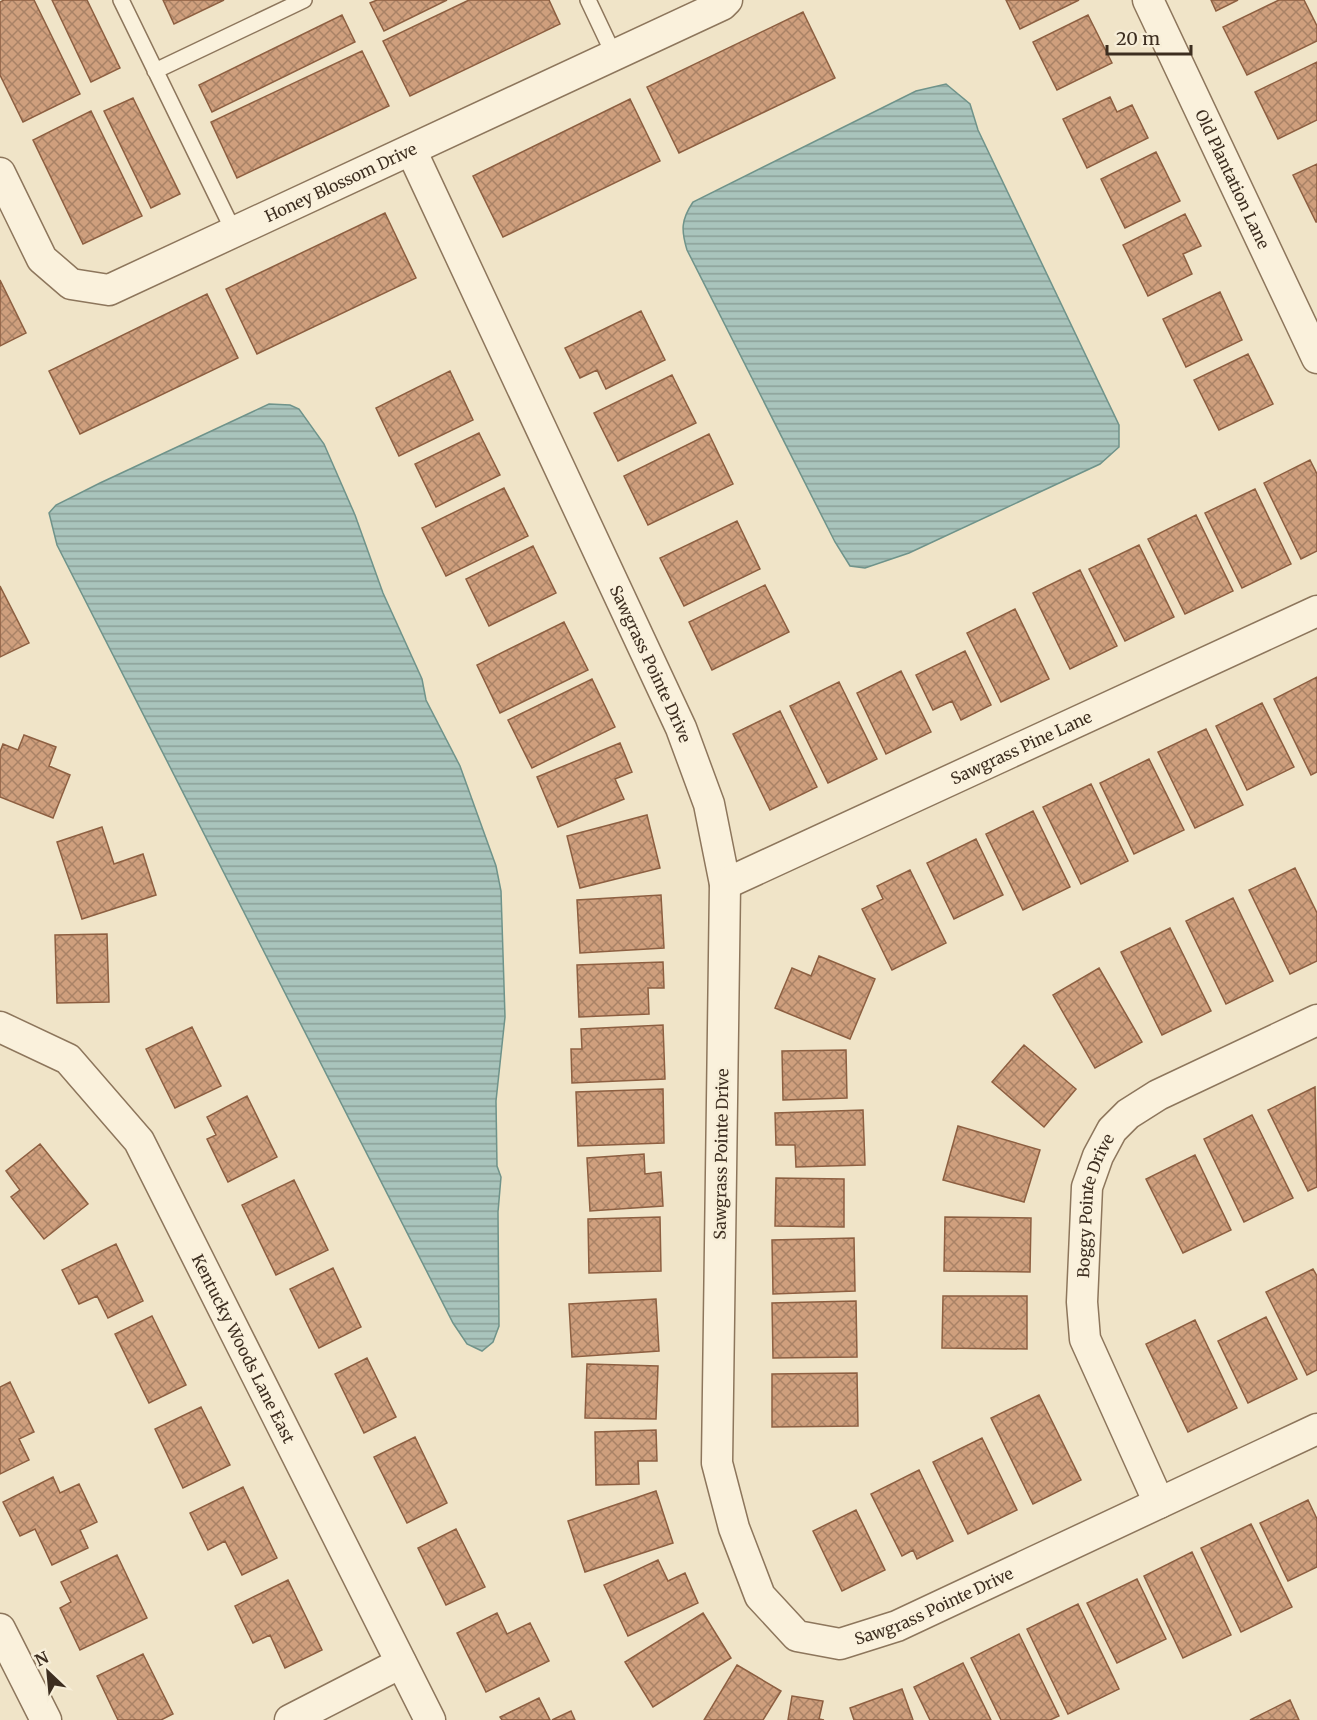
<svg xmlns="http://www.w3.org/2000/svg" width="1317" height="1720" viewBox="0 0 1317 1720" font-family="Merriweather,serif">
	<style>
		.water { fill: url(#water-rules); stroke: #6f938a; stroke-width: 1.5 }
		.building { fill: url(#building-cross-hatch); stroke: #8d5f41; stroke-width: 1.5 }
		.lines { fill: none; stroke-linecap: round; stroke-linejoin: round }
		.service-casing { stroke: #8d765c; stroke-width: 18 }
		.minor-casing { stroke: #8d765c; stroke-width: 33 }
		.service { stroke: #faf1dc; stroke-width: 15 }
		.minor { stroke: #faf1dc; stroke-width: 30 }
		.labels { text-anchor: middle; dominant-baseline: central; stroke-width: 5; stroke-linejoin: round; paint-order: stroke }
		.street-label { font-size: 16px; fill: #3d2e20; stroke: #f7eed8 }
	</style>
	<defs>
		<pattern id="water-rules" width="6" height="5" patternUnits="userSpaceOnUse" patternTransform="scale(1.5)"><rect width="6" height="5" fill="#a9c4bc"/><path d="M0 2.5h6" fill="none" stroke="#8ba098"/></pattern>
		<pattern id="building-cross-hatch" width="8" height="8" patternUnits="userSpaceOnUse" patternTransform="scale(1.5)"><rect width="8" height="8" fill="#cf9f7d"/><path d="M0 0l8 8M0 8l8-8" fill="none" stroke="#a98266"/></pattern>
	</defs>
	<rect width="100%" height="100%" fill="#f0e4c8"/>
	<path class="water" d="M 946,84 L 970,104 L 978,130 L 1119,425 L 1119,447 L 1100,464 L 909,553 L 865,568 L 850,566 L 835,542 L 687,250 C 681,230 681,220 693,202 L 916,91 Z
		M 269,404 L 290,405 L 299,409 L 324,444 L 355,515 L 383,593 L 422,679 L 426,700 L 460,766 L 496,866 L 501,891 L 505,1017 L 496,1101 L 497,1166 L 501,1177 L 498,1212 L 499,1326 L 493,1342 L 482,1351 L 467,1344 L 453,1323 L 57,545 L 49,513 L 56,505 L 100,483 Z"/>
	<path class="building" d="M 4,0 L 34,0 L 80,94 L 23,122 L 0,75 L 0,2 Z
		M 52,0 L 87,0 L 120,68 L 91,82 Z
		M 163,0 L 224,0 L 174,24 Z
		M 377,0 L 447,0 L 384,31 L 370,3 Z
		M 469,0 L 549,0 L 560,24 L 410,96 L 383,41 Z
		M 1006,0 L 1079,0 L 1020,29 Z
		M 1211,0 L 1238,0 L 1216,11 Z
		M 1279,0 L 1304,0 L 1317,26 L 1317,41 L 1247,75 L 1223,27 Z
		M 803,12 L 835,78 L 679,153 L 647,87 Z
		M 342,15 L 355,42 L 212,112 L 199,85 Z
		M 1088,15 L 1112,63 L 1057,90 L 1033,42 Z
		M 362,51 L 389,106 L 237,178 L 211,122 Z
		M 1317,62 L 1317,120 L 1278,139 L 1255,92 Z
		M 1110,97 L 1117,112 L 1132,105 L 1148,138 L 1087,168 L 1063,119 Z
		M 133,98 L 180,194 L 151,208 L 104,111 Z
		M 630,99 L 660,161 L 503,237 L 473,176 Z
		M 91,111 L 142,216 L 83,244 L 33,140 Z
		M 1156,152 L 1180,201 L 1125,228 L 1101,179 Z
		M 1317,164 L 1317,222 L 1316,222 L 1293,175 Z
		M 385,213 L 416,278 L 257,354 L 226,289 Z
		M 1185,214 L 1201,246 L 1183,254 L 1192,274 L 1148,296 L 1123,245 Z
		M 0,280 L 26,333 L 0,346 Z
		M 1220,292 L 1242,340 L 1186,367 L 1163,319 Z
		M 207,294 L 238,358 L 80,434 L 49,371 Z
		M 641,311 L 665,360 L 606,389 L 597,370 L 580,378 L 565,348 Z
		M 1248,354 L 1273,404 L 1219,430 L 1194,380 Z
		M 450,371 L 473,420 L 399,456 L 376,408 Z
		M 672,375 L 696,423 L 618,461 L 594,413 Z
		M 479,433 L 500,475 L 436,507 L 415,464 Z
		M 709,434 L 733,484 L 648,525 L 624,476 Z
		M 1310,460 L 1317,474 L 1317,551 L 1301,559 L 1264,483 Z
		M 504,488 L 528,536 L 446,576 L 422,528 Z
		M 1255,489 L 1291,564 L 1242,588 L 1205,513 Z
		M 1196,515 L 1233,591 L 1185,614 L 1148,539 Z
		M 737,521 L 760,569 L 684,606 L 660,558 Z
		M 1139,545 L 1174,617 L 1125,641 L 1089,569 Z
		M 533,546 L 556,593 L 489,626 L 466,579 Z
		M 1080,570 L 1117,646 L 1070,669 L 1033,593 Z
		M 765,585 L 789,632 L 712,670 L 689,622 Z
		M 0,586 L 29,643 L 0,657 Z
		M 1015,609 L 1049,679 L 1001,702 L 967,633 Z
		M 564,622 L 588,670 L 500,713 L 477,665 Z
		M 965,651 L 991,705 L 961,720 L 952,701 L 933,710 L 916,675 Z
		M 901,671 L 931,732 L 886,754 L 857,693 Z
		M 1317,677 L 1317,772 L 1311,775 L 1274,699 Z
		M 592,679 L 615,727 L 532,768 L 508,720 Z
		M 839,682 L 877,759 L 828,783 L 790,706 Z
		M 1262,703 L 1294,767 L 1247,790 L 1216,726 Z
		M 780,711 L 817,787 L 770,810 L 733,734 Z
		M 1206,729 L 1243,805 L 1195,828 L 1158,752 Z
		M 24,735 L 56,747 L 49,766 L 70,775 L 53,818 L 0,797 L 0,752 L 3,744 L 18,750 Z
		M 620,743 L 632,772 L 615,779 L 624,799 L 558,827 L 537,777 Z
		M 1149,759 L 1184,830 L 1134,854 L 1100,783 Z
		M 1091,784 L 1128,861 L 1081,884 L 1043,807 Z
		M 1033,811 L 1070,887 L 1023,910 L 986,834 Z
		M 647,815 L 660,868 L 580,888 L 567,836 Z
		M 102,827 L 114,864 L 143,854 L 156,895 L 82,919 L 57,842 Z
		M 976,839 L 1003,895 L 954,919 L 927,863 Z
		M 1295,868 L 1317,913 L 1317,961 L 1290,974 L 1249,890 Z
		M 910,870 L 946,943 L 892,970 L 862,909 L 883,899 L 877,886 Z
		M 661,895 L 664,948 L 580,953 L 577,900 Z
		M 1233,898 L 1273,981 L 1226,1004 L 1186,921 Z
		M 1170,928 L 1211,1011 L 1162,1035 L 1121,952 Z
		M 107,934 L 109,1002 L 57,1003 L 55,935 Z
		M 819,956 L 875,979 L 850,1039 L 775,1008 L 792,968 L 811,976 Z
		M 663,962 L 664,988 L 648,988 L 649,1014 L 579,1017 L 577,965 Z
		M 1099,968 L 1142,1042 L 1095,1068 L 1053,995 Z
		M 663,1025 L 665,1079 L 572,1083 L 571,1049 L 582,1049 L 581,1029 Z
		M 192,1027 L 221,1086 L 175,1108 L 146,1049 Z
		M 1024,1045 L 1076,1089 L 1044,1127 L 992,1082 Z
		M 846,1050 L 847,1098 L 783,1100 L 782,1051 Z
		M 1315,1087 L 1317,1187 L 1308,1191 L 1268,1110 Z
		M 663,1089 L 664,1143 L 578,1146 L 576,1092 Z
		M 247,1096 L 277,1157 L 228,1182 L 207,1139 L 216,1135 L 207,1117 Z
		M 863,1110 L 865,1165 L 796,1167 L 795,1145 L 776,1145 L 775,1113 Z
		M 1252,1115 L 1293,1198 L 1244,1222 L 1204,1139 Z
		M 958,1126 L 1040,1150 L 1024,1202 L 943,1180 Z
		M 40,1144 L 88,1204 L 44,1239 L 11,1197 L 20,1190 L 6,1171 Z
		M 644,1154 L 645,1174 L 661,1172 L 663,1206 L 590,1211 L 587,1158 Z
		M 1195,1155 L 1231,1230 L 1183,1253 L 1146,1179 Z
		M 776,1178 L 844,1179 L 844,1227 L 775,1226 Z
		M 294,1180 L 328,1250 L 276,1275 L 242,1205 Z
		M 660,1217 L 661,1271 L 589,1273 L 588,1219 Z
		M 945,1217 L 1031,1218 L 1030,1272 L 944,1271 Z
		M 854,1238 L 855,1291 L 773,1294 L 772,1240 Z
		M 116,1244 L 143,1301 L 108,1318 L 97,1296 L 79,1304 L 62,1270 Z
		M 333,1268 L 361,1327 L 319,1348 L 290,1289 Z
		M 1313,1269 L 1317,1276 L 1317,1370 L 1307,1375 L 1266,1292 Z
		M 943,1296 L 1027,1296 L 1027,1349 L 942,1348 Z
		M 656,1299 L 659,1351 L 572,1357 L 569,1304 Z
		M 856,1301 L 857,1357 L 773,1358 L 772,1303 Z
		M 152,1316 L 186,1385 L 149,1403 L 115,1334 Z
		M 1266,1317 L 1297,1379 L 1248,1403 L 1218,1341 Z
		M 1195,1320 L 1237,1408 L 1188,1432 L 1146,1344 Z
		M 367,1358 L 396,1417 L 364,1433 L 335,1374 Z
		M 587,1364 L 658,1366 L 656,1419 L 585,1418 Z
		M 857,1373 L 858,1426 L 772,1427 L 772,1374 Z
		M 10,1382 L 34,1432 L 19,1439 L 29,1460 L 0,1474 L 0,1387 Z
		M 1039,1395 L 1081,1480 L 1033,1504 L 991,1418 Z
		M 201,1407 L 230,1465 L 183,1488 L 155,1429 Z
		M 656,1430 L 657,1461 L 638,1461 L 639,1484 L 596,1485 L 595,1432 Z
		M 415,1437 L 447,1503 L 407,1523 L 374,1457 Z
		M 982,1438 L 1017,1510 L 968,1534 L 933,1462 Z
		M 919,1470 L 953,1541 L 917,1559 L 913,1550 L 902,1556 L 871,1494 Z
		M 53,1477 L 60,1493 L 79,1484 L 97,1522 L 80,1530 L 88,1548 L 52,1565 L 35,1529 L 20,1536 L 3,1502 Z
		M 243,1487 L 277,1558 L 242,1575 L 225,1541 L 208,1550 L 190,1513 Z
		M 656,1491 L 673,1543 L 585,1572 L 568,1521 Z
		M 1308,1500 L 1317,1519 L 1317,1567 L 1288,1581 L 1260,1523 Z
		M 856,1510 L 885,1570 L 842,1591 L 813,1531 Z
		M 1251,1524 L 1292,1607 L 1241,1632 L 1201,1548 Z
		M 456,1529 L 485,1587 L 446,1605 L 418,1548 Z
		M 1192,1552 L 1231,1635 L 1183,1658 L 1144,1576 Z
		M 117,1555 L 147,1618 L 80,1650 L 60,1608 L 71,1602 L 61,1582 Z
		M 658,1560 L 668,1581 L 685,1573 L 698,1603 L 628,1636 L 604,1585 Z
		M 1137,1579 L 1166,1639 L 1117,1663 L 1087,1603 Z
		M 288,1580 L 322,1650 L 285,1668 L 270,1635 L 253,1643 L 235,1606 Z
		M 1078,1604 L 1119,1689 L 1068,1714 L 1027,1629 Z
		M 497,1613 L 507,1634 L 530,1623 L 549,1661 L 486,1692 L 457,1633 Z
		M 703,1613 L 731,1658 L 653,1707 L 625,1662 Z
		M 1019,1634 L 1059,1716 L 1050,1720 L 1001,1720 L 971,1658 Z
		M 143,1654 L 173,1714 L 161,1720 L 118,1720 L 97,1676 Z
		M 963,1663 L 991,1720 L 930,1720 L 914,1687 Z
		M 737,1665 L 781,1691 L 763,1720 L 704,1720 Z
		M 902,1689 L 913,1720 L 854,1720 L 850,1708 Z
		M 792,1696 L 823,1701 L 819,1719 L 824,1720 L 788,1720 Z
		M 539,1698 L 550,1720 L 502,1720 L 500,1717 Z
		M 1290,1700 L 1299,1720 L 1250,1720 Z
		M 571,1711 L 575,1720 L 552,1720 Z"/>
	<g class="lines">
		<g class="service-casing">
			<path id="service" d="M 121,0 L 234,232
				M 588,0 L 614,55
				M 155,71 L 304,0"/>
		</g>
		<g class="minor-casing">
			<g id="minor">
				<path id="s1" d="M 1148,0 L 1317,358"/>
				<path id="s2" d="M 411,150 L 681,728 L 709,804 L 725,884 L 717,1463 L 734,1528 L 760,1596 L 797,1636 L 840,1644 L 897,1626 L 1317,1429"/>
				<path id="s3" d="M 0,173 L 42,259 L 71,284 L 109,290 L 722,5 L 727,0"/>
				<path id="s4" d="M 725,884 L 1317,611"/>
				<path id="s5" d="M 0,1027 L 68,1059 L 139,1141 L 430,1720"/>
				<path id="s6" d="M 1159,1503 L 1085,1339 L 1082,1302 L 1087,1187 L 1098,1156 L 1112,1130 L 1128,1114 L 1158,1095 L 1317,1020"/>
				<path d="M 0,1629 L 46,1720"/>
				<path d="M 290,1720 L 401,1663"/>
			</g>
		</g>
		<use href="#service" class="service"/>
		<use href="#minor" class="minor"/>
	</g>
	<g class="labels">
		<g class="street-label">
			<text stroke="none"><textPath href="#s1" startOffset="198">Old Plantation Lane</textPath></text>
			<text stroke="none"><textPath href="#s3" startOffset="428">Honey Blossom Drive</textPath></text>
			<text stroke="none"><textPath href="#s2" startOffset="567">Sawgrass Pointe Drive</textPath></text>
			<text stroke="none"><textPath href="#s4" startOffset="326">Sawgrass Pine Lane</textPath></text>
			<text transform="translate(721 1154) rotate(-89)">Sawgrass Pointe Drive</text>
			<text stroke="none"><textPath href="#s6" startOffset="315">Boggy Pointe Drive</textPath></text>
			<text stroke="none"><textPath href="#s5" startOffset="416">Kentucky Woods Lane East</textPath></text>
			<text stroke="none"><textPath href="#s2" startOffset="1719">Sawgrass Pointe Drive</textPath></text>
		</g>
	</g>
	<g transform="translate(48 1672) rotate(334)" stroke="#f7eed8" stroke-width="4.5" paint-order="stroke">
	<path d="M0-4.5L10 22L0 15L-10 22Z" fill="#3d2e20"/>
	<text y="-9" font-size="16" font-weight="bold" text-anchor="middle" fill="#3d2e20">N</text>
	</g>
	<path d="M1107 45v9h84v-9" fill="none" stroke="#3d2e20" stroke-width="3"/>
	<text x="1116" y="45" font-size="18" fill="#3d2e20" stroke="#f7eed8" stroke-width="4.5" paint-order="stroke">20 m</text>
</svg>
